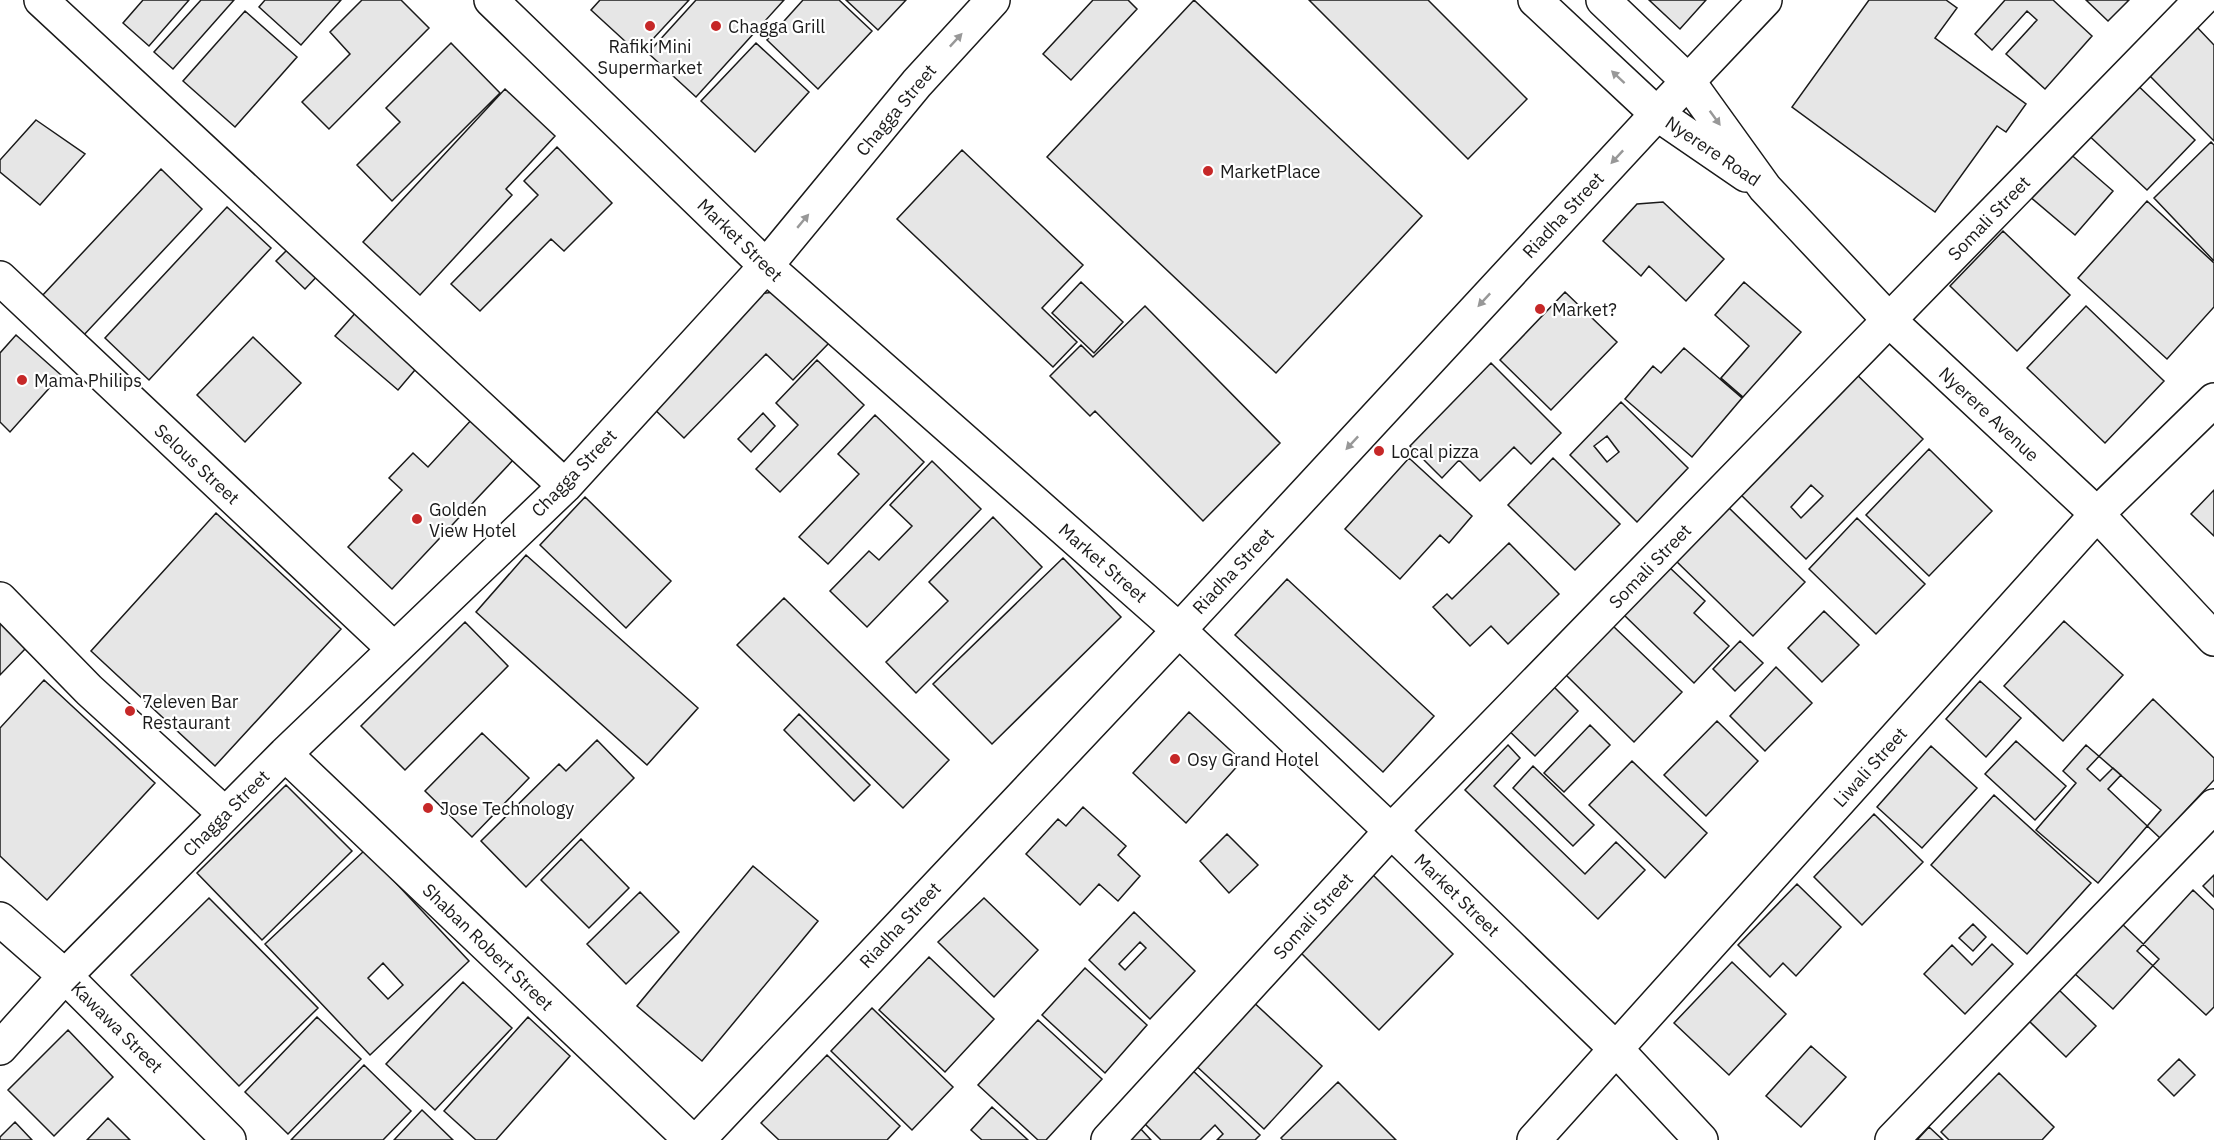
<svg xmlns="http://www.w3.org/2000/svg" width="2214" height="1140" viewBox="0 0 2214 1140" font-family="'IBM Plex Sans',sans-serif">
	<style>
		.building { fill: #e6e6e6; stroke: #1a1a1a; stroke-width: 1.5; fill-rule: evenodd }
		.lines { fill: none; stroke-linecap: round; stroke-linejoin: round }
		.minor-casing { stroke: #1a1a1a; stroke-width: 36 }
		.major-casing { stroke: #1a1a1a; stroke-width: 36 }
		.minor { stroke: #fff; stroke-width: 33 }
		.major { stroke: #fff; stroke-width: 33 }
		.oneway { fill: #989898 }
		.poi-dot { fill: #c62828; stroke: #fff; stroke-width: 2 }
		.labels { text-anchor: middle; dominant-baseline: central; stroke-width: 4.5; stroke-linejoin: round; paint-order: stroke }
		.poi-label { font-size: 18px; fill: #1a1a1a; stroke: #fff; text-anchor: start }
		.street-label { font-size: 18px; fill: #1a1a1a; stroke: #fff }
	</style>
	<rect width="100%" height="100%" fill="#fff"/>
	<path class="building" d="M 143,0 L 189,0 L 149,46 L 123,23 Z
		M 201,0 L 234,0 L 173,69 L 154,52 Z
		M 265,0 L 341,0 L 301,45 L 259,7 Z
		M 362,0 L 401,0 L 429,28 L 329,129 L 302,102 L 350,54 L 330,32 Z
		M 600,0 L 689,0 L 639,54 L 591,10 Z
		M 696,0 L 784,0 L 696,97 L 648,53 Z
		M 803,0 L 839,0 L 872,31 L 818,89 L 767,40 Z
		M 846,0 L 906,0 L 878,30 Z
		M 1093,0 L 1128,0 L 1137,9 L 1071,80 L 1043,54 Z
		M 1194,0 L 1422,216 L 1276,373 L 1047,157 Z
		M 1309,0 L 1428,0 L 1527,99 L 1468,159 Z
		M 1649,0 L 1706,0 L 1680,29 Z
		M 1869,0 L 1946,0 L 1957,8 L 1935,38 L 2026,104 L 2006,132 L 1997,126 L 1935,212 L 1792,107 Z
		M 2005,0 L 2053,0 L 2092,36 L 2045,89 L 2006,54 L 2037,20 L 2027,11 L 1992,50 L 1975,34 Z
		M 2086,0 L 2129,0 L 2108,21 Z
		M 245,11 L 297,57 L 235,127 L 183,81 Z
		M 2195,25 L 2214,45 L 2214,141 L 2147,73 Z
		M 451,43 L 500,93 L 392,201 L 357,165 L 400,122 L 386,108 Z
		M 756,43 L 809,92 L 755,152 L 701,101 Z
		M 2131,79 L 2195,140 L 2147,190 L 2083,130 Z
		M 505,89 L 555,136 L 506,189 L 512,195 L 420,295 L 363,242 Z
		M 36,120 L 85,154 L 40,205 L 0,172 L 0,160 Z
		M 2211,142 L 2214,145 L 2214,261 L 2154,198 Z
		M 2060,145 L 2113,191 L 2075,235 L 2022,190 Z
		M 557,147 L 612,203 L 564,251 L 551,239 L 480,311 L 451,284 L 538,195 L 524,181 Z
		M 962,150 L 1083,265 L 1042,308 L 1077,342 L 1053,367 L 897,219 Z
		M 161,169 L 202,209 L 82,337 L 41,297 Z
		M 2147,201 L 2214,263 L 2214,307 L 2167,359 L 2078,278 Z
		M 1663,202 L 1724,259 L 1686,301 L 1649,266 L 1641,276 L 1603,241 L 1637,204 Z
		M 227,207 L 271,248 L 149,380 L 105,338 Z
		M 2003,231 L 2070,295 L 2017,351 L 1950,286 Z
		M 294,243 L 322,271 L 305,289 L 276,261 Z
		M 1081,282 L 1123,322 L 1094,353 L 1052,313 Z
		M 1744,282 L 1801,332 L 1743,397 L 1721,378 L 1749,346 L 1715,315 Z
		M 775,292 L 829,343 L 793,380 L 766,354 L 684,438 L 646,401 L 750,295 Z
		M 1565,292 L 1617,342 L 1551,410 L 1500,360 Z
		M 1145,306 L 1280,443 L 1203,521 L 1095,411 L 1090,416 L 1050,376 L 1081,345 L 1093,357 Z
		M 2086,306 L 2164,381 L 2105,443 L 2027,368 Z
		M 358,310 L 420,364 L 398,390 L 335,336 Z
		M 16,335 L 61,375 L 10,432 L 0,422 L 0,353 Z
		M 253,337 L 301,383 L 245,442 L 197,395 Z
		M 1684,348 L 1742,398 L 1692,457 L 1625,399 L 1653,366 L 1661,373 Z
		M 817,360 L 864,405 L 780,492 L 756,469 L 798,425 L 776,403 Z
		M 1491,363 L 1561,433 L 1531,464 L 1514,447 L 1480,481 L 1459,460 L 1442,478 L 1410,446 Z
		M 1850,368 L 1923,439 L 1806,559 L 1734,488 ZM 1811,485 L 1823,496 L 1801,518 L 1791,507 Z
		M 1621,402 L 1688,468 L 1637,522 L 1570,455 ZM 1607,436 L 1619,452 L 1607,462 L 1594,446 Z
		M 763,413 L 775,426 L 751,452 L 738,439 Z
		M 875,415 L 924,462 L 828,564 L 799,537 L 859,474 L 838,454 Z
		M 473,418 L 515,458 L 392,589 L 348,547 L 402,490 L 389,478 L 413,453 L 428,467 Z
		M 1929,449 L 1992,511 L 1929,576 L 1866,515 Z
		M 1409,458 L 1472,516 L 1449,543 L 1440,535 L 1400,579 L 1345,529 Z
		M 1553,458 L 1620,524 L 1575,570 L 1508,505 Z
		M 932,461 L 981,509 L 867,627 L 830,591 L 869,551 L 879,560 L 912,526 L 890,505 Z
		M 2214,490 L 2214,536 L 2191,514 Z
		M 585,497 L 671,581 L 626,628 L 540,545 Z
		M 1726,505 L 1805,582 L 1753,636 L 1674,559 Z
		M 216,513 L 341,629 L 215,766 L 91,651 Z
		M 993,517 L 1042,567 L 916,693 L 886,662 L 948,601 L 929,582 Z
		M 1857,518 L 1925,584 L 1876,634 L 1809,569 Z
		M 1509,543 L 1559,594 L 1508,644 L 1491,626 L 1470,646 L 1433,607 L 1447,594 L 1452,599 Z
		M 526,555 L 698,708 L 647,765 L 476,612 Z
		M 1063,558 L 1121,617 L 992,744 L 933,684 Z
		M 1668,566 L 1705,601 L 1694,613 L 1729,646 L 1694,683 L 1623,614 Z
		M 1287,579 L 1434,716 L 1383,772 L 1235,635 Z
		M 784,598 L 949,760 L 903,808 L 737,645 Z
		M 1824,611 L 1859,645 L 1822,682 L 1788,648 Z
		M 0,621 L 26,648 L 0,675 Z
		M 2064,621 L 2123,675 L 2063,741 L 2004,686 Z
		M 465,622 L 508,666 L 405,770 L 361,726 Z
		M 1613,626 L 1682,692 L 1634,742 L 1566,675 Z
		M 1740,641 L 1763,663 L 1735,691 L 1713,669 Z
		M 1776,667 L 1812,703 L 1765,751 L 1730,716 Z
		M 44,680 L 155,783 L 47,900 L 0,856 L 0,728 Z
		M 1548,681 L 1578,711 L 1535,756 L 1504,726 Z
		M 1980,681 L 2021,718 L 1986,757 L 1946,719 Z
		M 2153,699 L 2214,758 L 2214,780 L 2160,838 L 2108,789 L 2121,775 L 2113,768 L 2100,781 L 2087,769 Z
		M 1189,712 L 1242,761 L 1186,823 L 1133,773 Z
		M 799,714 L 870,785 L 854,801 L 784,730 Z
		M 1717,721 L 1758,761 L 1706,816 L 1664,775 Z
		M 1590,725 L 1610,745 L 1564,792 L 1544,773 Z
		M 482,733 L 529,778 L 472,837 L 425,791 Z
		M 597,740 L 634,778 L 526,887 L 481,841 L 559,764 L 566,771 Z
		M 2016,741 L 2066,786 L 2035,820 L 1985,774 Z
		M 1508,745 L 1520,758 L 1494,786 L 1585,874 L 1616,842 L 1645,870 L 1598,919 L 1465,790 Z
		M 2086,745 L 2161,810 L 2098,883 L 2036,830 L 2076,783 L 2063,771 Z
		M 1931,746 L 1977,788 L 1922,848 L 1877,807 Z
		M 1632,761 L 1707,833 L 1665,878 L 1589,805 Z
		M 1533,766 L 1594,825 L 1573,846 L 1513,788 Z
		M 286,785 L 352,851 L 262,940 L 197,873 Z
		M 1994,795 L 2091,883 L 2027,954 L 1931,865 Z
		M 1083,807 L 1126,846 L 1118,855 L 1140,876 L 1118,901 L 1099,884 L 1080,905 L 1026,854 L 1058,819 L 1066,826 Z
		M 1874,814 L 1923,862 L 1862,925 L 1814,877 Z
		M 1227,834 L 1258,865 L 1229,893 L 1200,861 Z
		M 581,839 L 629,888 L 589,928 L 541,880 Z
		M 365,850 L 469,961 L 370,1055 L 265,944 ZM 383,963 L 403,985 L 388,999 L 368,978 Z
		M 753,866 L 818,921 L 702,1061 L 637,1006 Z
		M 1372,874 L 1453,954 L 1379,1030 L 1298,950 Z
		M 2214,875 L 2214,897 L 2203,886 Z
		M 1797,884 L 1841,927 L 1796,976 L 1783,963 L 1770,977 L 1738,945 Z
		M 2193,890 L 2214,910 L 2214,1007 L 2206,1015 L 2137,951 Z
		M 640,892 L 679,932 L 626,984 L 587,944 Z
		M 209,898 L 318,1008 L 239,1086 L 131,975 Z
		M 984,898 L 1038,950 L 994,997 L 938,942 Z
		M 1134,912 L 1195,971 L 1150,1019 L 1089,960 ZM 1140,942 L 1146,948 L 1125,970 L 1119,964 Z
		M 2120,922 L 2159,959 L 2113,1009 L 2074,973 Z
		M 1973,924 L 1986,937 L 1973,951 L 1959,938 Z
		M 1992,944 L 2013,964 L 1965,1014 L 1924,974 L 1952,945 L 1972,965 Z
		M 929,957 L 994,1019 L 945,1072 L 879,1010 Z
		M 1732,962 L 1786,1014 L 1729,1075 L 1674,1023 Z
		M 1085,968 L 1147,1025 L 1105,1073 L 1042,1015 Z
		M 463,982 L 512,1028 L 435,1110 L 386,1064 Z
		M 2058,989 L 2096,1026 L 2066,1057 L 2028,1020 Z
		M 1249,998 L 1322,1066 L 1264,1129 L 1191,1061 Z
		M 872,1008 L 953,1087 L 912,1130 L 831,1051 Z
		M 317,1017 L 361,1059 L 288,1134 L 245,1092 Z
		M 528,1017 L 570,1056 L 496,1140 L 476,1140 L 444,1111 Z
		M 1038,1020 L 1102,1079 L 1046,1140 L 1038,1140 L 978,1085 Z
		M 68,1030 L 113,1077 L 54,1136 L 8,1090 Z
		M 1811,1046 L 1846,1077 L 1801,1127 L 1766,1096 Z
		M 827,1055 L 900,1126 L 887,1140 L 779,1140 L 761,1123 Z
		M 2179,1059 L 2195,1075 L 2174,1096 L 2158,1080 Z
		M 364,1065 L 411,1111 L 383,1140 L 291,1140 Z
		M 1188,1066 L 1260,1135 L 1255,1140 L 1217,1140 L 1223,1134 L 1215,1125 L 1200,1140 L 1161,1140 L 1139,1118 Z
		M 1999,1073 L 2054,1127 L 2042,1140 L 1949,1140 L 1941,1132 Z
		M 1338,1082 L 1396,1140 L 1283,1140 L 1281,1138 Z
		M 992,1107 L 1028,1140 L 982,1140 L 971,1130 Z
		M 422,1110 L 453,1140 L 394,1140 Z
		M 108,1118 L 130,1140 L 87,1140 Z
		M 15,1122 L 32,1140 L 0,1140 L 0,1137 Z
		M 1139,1127 L 1151,1140 L 1126,1140 Z
		M 1929,1127 L 1943,1140 L 1917,1140 Z"/>
	<g class="lines">
		<g class="minor-casing">
			<path id="minor" d="M 41,0 L 565,486
				M 491,0 L 766,266 L 1179,630 L 1391,831 L 1616,1049 L 1701,1140
				M 0,278 L 394,649
				M 0,599 L 89,690 L 225,814
				M 285,754 L 691,1140
				M 0,919 L 65,976 L 229,1140
				M 0,1048 L 65,976 L 285,754 L 565,486 L 766,266 L 917,83 L 993,0
				M 698,1140 L 1179,630 L 1657,114 L 1765,0
				M 1108,1140 L 1391,831 L 2201,0
				M 1534,1140 L 2097,514 L 2214,400
				M 1892,1140 L 2214,806"/>
		</g>
		<g class="major-casing">
			<path id="major" d="M 1535,0 L 1657,114 L 1746,175
				M 1603,0 L 1688,81 L 1765,188 L 1890,321 L 2097,514 L 2214,639"/>
		</g>
		<use href="#minor" class="minor"/>
		<use href="#major" class="major"/>
	</g>
	<defs><path id="oneway-solid" d="M-6-.8H1V-3.2L6.5 0L1 3.2V.8H-6Z" transform="scale(1.5)"/></defs>
	<g class="oneway">
		<use href="#oneway-solid" transform="translate(956 40) rotate(-47)"/>
		<use href="#oneway-solid" transform="translate(1618 77) rotate(-137)"/>
		<use href="#oneway-solid" transform="translate(1715 118) rotate(54)"/>
		<use href="#oneway-solid" transform="translate(1617 157) rotate(133)"/>
		<use href="#oneway-solid" transform="translate(803 221) rotate(-50)"/>
		<use href="#oneway-solid" transform="translate(1484 300) rotate(133)"/>
		<use href="#oneway-solid" transform="translate(1352 443) rotate(133)"/>
	</g>
	<g class="poi-dot">
		<circle cx="650" cy="26" r="6"/>
		<circle cx="716" cy="26" r="6"/>
		<circle cx="1208" cy="171" r="6"/>
		<circle cx="1540" cy="309" r="6"/>
		<circle cx="22" cy="380" r="6"/>
		<circle cx="1379" cy="451" r="6"/>
		<circle cx="417" cy="519" r="6"/>
		<circle cx="130" cy="711" r="6"/>
		<circle cx="1175" cy="759" r="6"/>
		<circle cx="428" cy="808" r="6"/>
	</g>
	<g class="labels">
		<g class="poi-label">
			<text x="728" y="26">Chagga Grill</text>
			<text x="650" y="46" text-anchor="middle">Rafiki Mini<tspan x="650" dy="21">Supermarket</tspan></text>
			<text x="1220" y="171">MarketPlace</text>
			<text x="1552" y="309">Market?</text>
			<text x="34" y="380">Mama Philips</text>
			<text x="1391" y="451">Local pizza</text>
			<text x="429" y="509">Golden<tspan x="429" dy="21">View Hotel</tspan></text>
			<text x="142" y="701">7eleven Bar<tspan x="142" dy="21">Restaurant</tspan></text>
			<text x="1187" y="759">Osy Grand Hotel</text>
			<text x="440" y="808">Jose Technology</text>
		</g>
		<g class="street-label">
			<text transform="translate(896 110) rotate(-50)">Chagga Street</text>
			<text transform="translate(1713 151) rotate(34)">Nyerere Road</text>
			<text transform="translate(1563 215) rotate(-47)">Riadha Street</text>
			<text transform="translate(1989 218) rotate(-46)">Somali Street</text>
			<text transform="translate(740 240) rotate(44)">Market Street</text>
			<text transform="translate(1989 414) rotate(43)">Nyerere Avenue</text>
			<text transform="translate(197 464) rotate(43)">Selous Street</text>
			<text transform="translate(574 473) rotate(-46)">Chagga Street</text>
			<text transform="translate(1103 563) rotate(41)">Market Street</text>
			<text transform="translate(1650 566) rotate(-46)">Somali Street</text>
			<text transform="translate(1233 571) rotate(-47)">Riadha Street</text>
			<text transform="translate(1870 767) rotate(-48)">Liwali Street</text>
			<text transform="translate(226 813) rotate(-45)">Chagga Street</text>
			<text transform="translate(1457 895) rotate(44)">Market Street</text>
			<text transform="translate(1313 916) rotate(-48)">Somali Street</text>
			<text transform="translate(900 925) rotate(-47)">Riadha Street</text>
			<text transform="translate(488 947) rotate(44)">Shaban Robert Street</text>
			<text transform="translate(117 1027) rotate(45)">Kawawa Street</text>
		</g>
	</g>
</svg>
